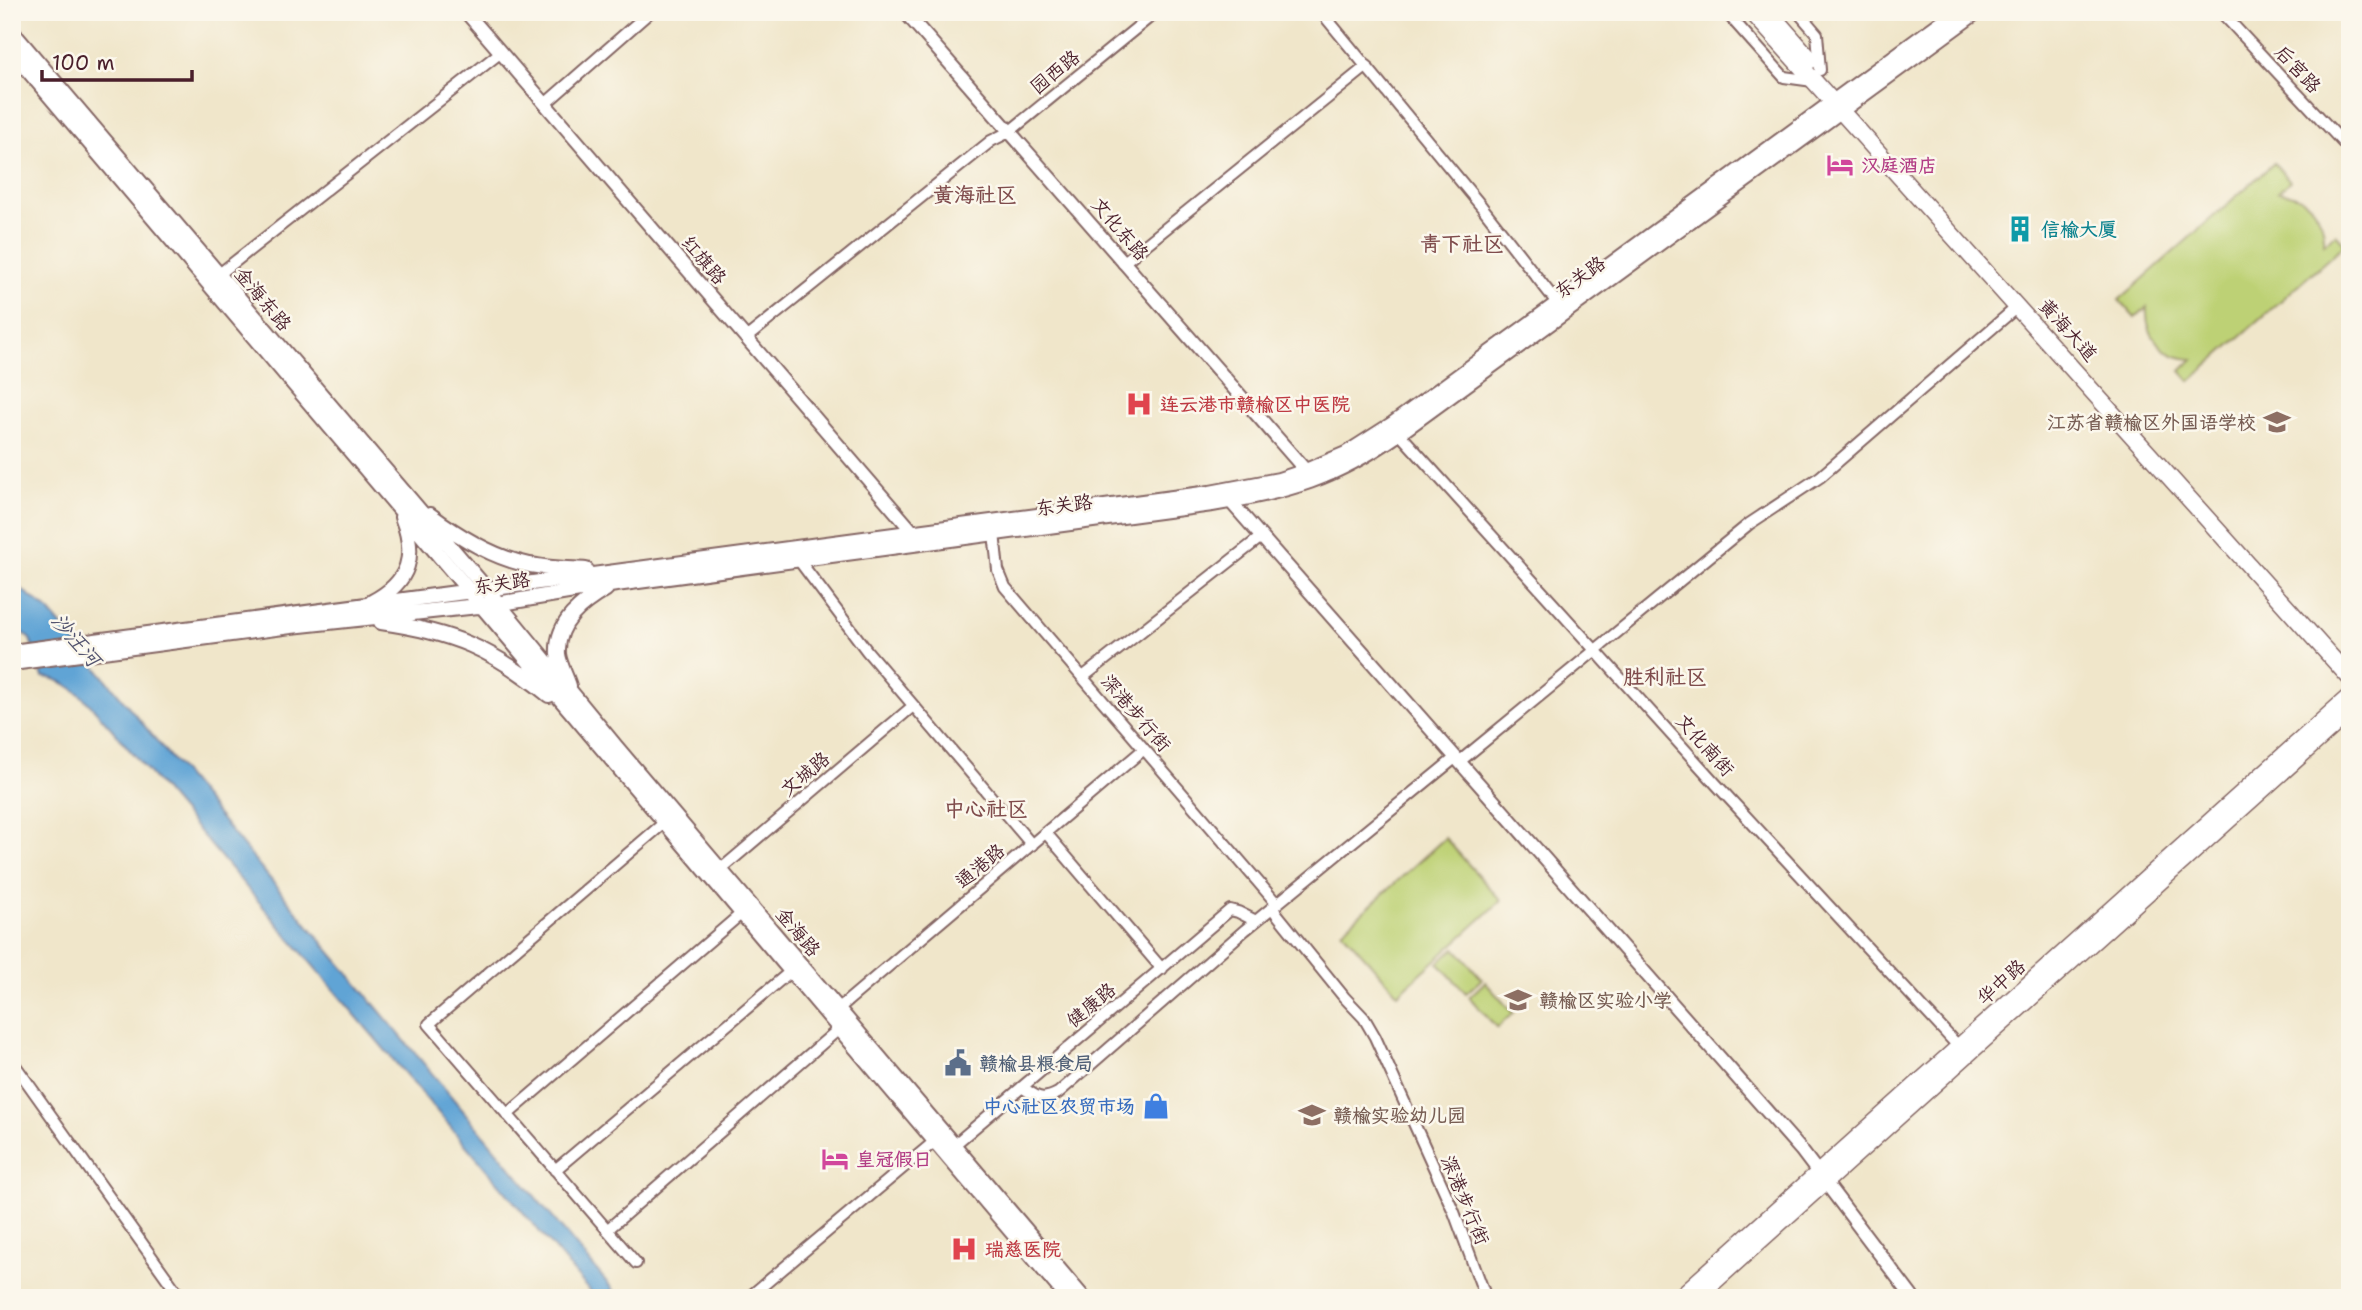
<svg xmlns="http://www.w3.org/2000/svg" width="2362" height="1310" viewBox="0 0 2362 1310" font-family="'Shantell Sans','LXGW WenKai TC',sans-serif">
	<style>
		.green { fill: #bdd174; stroke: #847850; stroke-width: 2 }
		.water { fill: #61a4d5; stroke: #566280; stroke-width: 2 }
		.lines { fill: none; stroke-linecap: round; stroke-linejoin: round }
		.minor-casing { stroke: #846563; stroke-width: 14 }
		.tertiary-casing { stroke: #846563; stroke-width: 16 }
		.secondary-casing { stroke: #846563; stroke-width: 18 }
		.primary-casing { stroke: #846563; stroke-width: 19 }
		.minor { stroke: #fff; stroke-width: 10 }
		.tertiary { stroke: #fff; stroke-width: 12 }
		.secondary { stroke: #fff; stroke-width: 14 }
		.primary { stroke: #fff; stroke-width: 16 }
		.labels { text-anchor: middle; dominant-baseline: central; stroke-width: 5; stroke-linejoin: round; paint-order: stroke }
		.street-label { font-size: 19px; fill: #4a1f2b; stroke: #fbf7ec }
		.hotel-label { font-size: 19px; font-weight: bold; fill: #b23c85; stroke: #fbf7ec; text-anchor: start }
		.culture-label { font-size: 19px; font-weight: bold; fill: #0d838f; stroke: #fbf7ec; text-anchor: start }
		.health-label { font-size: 19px; font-weight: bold; fill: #be3a42; stroke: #fbf7ec; text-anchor: start }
		.education-label { font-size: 19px; font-weight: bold; fill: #785e54; stroke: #fbf7ec; text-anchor: start }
		.service-label { font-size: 19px; font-weight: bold; fill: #4e5e75; stroke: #fbf7ec; text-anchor: start }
		.shop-label { font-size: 19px; font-weight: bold; fill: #366cbe; stroke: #fbf7ec; text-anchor: end }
		.neighbourhood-label { font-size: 21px; font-weight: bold; fill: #804d4d; stroke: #fbf7ec }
		.water-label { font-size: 21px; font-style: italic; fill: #53546f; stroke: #fbf7ec }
	</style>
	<rect width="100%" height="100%" fill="#fbf7ec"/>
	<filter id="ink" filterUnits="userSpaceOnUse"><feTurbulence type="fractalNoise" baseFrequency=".0143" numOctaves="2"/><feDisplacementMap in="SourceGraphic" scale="14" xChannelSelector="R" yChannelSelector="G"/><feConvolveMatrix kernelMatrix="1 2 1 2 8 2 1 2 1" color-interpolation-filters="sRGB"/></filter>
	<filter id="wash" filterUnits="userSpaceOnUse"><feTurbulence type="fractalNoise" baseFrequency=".00686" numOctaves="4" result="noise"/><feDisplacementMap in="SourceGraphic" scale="28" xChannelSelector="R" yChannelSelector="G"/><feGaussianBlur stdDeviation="1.57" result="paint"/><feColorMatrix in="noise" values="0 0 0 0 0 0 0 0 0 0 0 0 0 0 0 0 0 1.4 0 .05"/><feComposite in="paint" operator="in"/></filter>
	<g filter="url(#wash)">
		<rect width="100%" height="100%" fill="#f0e6ca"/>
		<path class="green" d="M 2274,163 L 2290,181 L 2278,192 C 2307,194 2326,215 2324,244 L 2336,234 L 2345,244 L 2190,381 L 2181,371 L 2193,359 C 2164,358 2145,337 2147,307 L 2135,318 L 2119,300 Z
			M 1445,838 L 1501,901 L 1398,994 L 1342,931 Z
			M 1455,948 L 1482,979 L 1466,993 L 1438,963 Z
			M 1485,982 L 1513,1013 L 1497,1028 L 1469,997 Z"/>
		<path class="water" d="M 12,582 L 48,610 L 92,662 L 322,942 L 620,1298 L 596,1298 L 111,728 C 92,708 72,678 43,677 L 30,639 L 12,624 Z"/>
	</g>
	<g filter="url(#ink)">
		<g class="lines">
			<g class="minor-casing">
				<path id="minor" d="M 1726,12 L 1784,77 L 1813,81
					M 1798,12 L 1817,34 L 1820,70
					M 2221,12 L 2350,150
					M 1323,14 L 1482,207 L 1558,304
					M 545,104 L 650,12
					M 1123,263 L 1367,66
					M 218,275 L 501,52
					M 746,338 L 991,141 L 1009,132 L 1156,12
					M 1399,433 L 1715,783 L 1959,1047
					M 994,533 L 998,570 L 1005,587 L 1277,904
					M 798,559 L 867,651 L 1032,845
					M 1083,677 L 1261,537
					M 1459,762 L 1749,524 L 1820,477 L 2018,306
					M 1046,833 L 1162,969
					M 720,870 L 913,706
					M 1272,908 L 1344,997 L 1364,1018 L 1375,1037 L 1454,1212 L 1486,1298
					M 838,1009 L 1144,749
					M 12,1061 L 181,1298
					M 1022,1087 C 1037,1097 1041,1102 1058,1093 L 1245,930 L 1455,758
					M 507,1115 L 742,913
					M 954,1145 L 1230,910 L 1238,912 L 1256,921
					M 555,1170 L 791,971
					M 607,1230 L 840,1028
					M 636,1263 L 429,1024 L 665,822
					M 748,1298 L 935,1141"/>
			</g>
			<g class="tertiary-casing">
				<path id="tertiary" d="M 466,12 L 913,532
					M 905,12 L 1306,471
					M 1230,501 L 1801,1150 L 1913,1298"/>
			</g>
			<g class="secondary-casing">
				<path id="secondary" d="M 12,32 L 487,590 L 615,746 L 1083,1298
					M 12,51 L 1068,1298
					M 430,515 C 461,538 498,561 537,566 C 553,569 570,569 586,570
					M 372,602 C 410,582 417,555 402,517
					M 381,622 C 452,632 493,649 549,695
					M 12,652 L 1210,493 L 1279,480 L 1306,471 L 1346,454 L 1393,424 L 1956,12
					M 12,663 L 291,626 L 497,604 L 616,584 L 1212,504 C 1290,491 1333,479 1399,433 L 1976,12
					M 569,686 C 566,676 559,664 558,654 C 556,622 582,603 606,589"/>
			</g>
			<g class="primary-casing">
				<path id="primary" d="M 1752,12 L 2350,678
					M 1769,12 L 1811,60
					M 1679,1298 L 2350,696
					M 1696,1298 L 2350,711"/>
			</g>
			<use href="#minor" class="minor"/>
			<use href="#tertiary" class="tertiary"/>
			<use href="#secondary" class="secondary"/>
			<use href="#primary" class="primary"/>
		</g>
	</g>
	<defs>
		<g id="hotel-bare" transform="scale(2.1)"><path d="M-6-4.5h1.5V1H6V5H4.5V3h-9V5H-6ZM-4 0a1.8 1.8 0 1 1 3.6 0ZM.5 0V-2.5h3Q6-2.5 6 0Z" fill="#d1479c" stroke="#fbf7ec" stroke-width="2.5" paint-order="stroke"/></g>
		<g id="building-bare" transform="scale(2.1)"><path d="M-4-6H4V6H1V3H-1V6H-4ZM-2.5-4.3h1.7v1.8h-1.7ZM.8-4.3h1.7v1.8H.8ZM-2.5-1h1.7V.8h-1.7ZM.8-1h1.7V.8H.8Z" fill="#0f9aa8" stroke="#fbf7ec" stroke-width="2.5" paint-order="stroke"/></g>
		<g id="hospital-bare" transform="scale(2.1)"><path d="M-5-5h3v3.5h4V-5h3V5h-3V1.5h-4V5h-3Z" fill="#e0444e" stroke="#fbf7ec" stroke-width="2.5" paint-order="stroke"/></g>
		<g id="school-bare" transform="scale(2.1)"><path d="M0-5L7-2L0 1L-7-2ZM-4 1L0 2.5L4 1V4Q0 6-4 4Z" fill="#8d6e63" stroke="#fbf7ec" stroke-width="2.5" paint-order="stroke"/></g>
		<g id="civic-bare" transform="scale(2.1)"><path d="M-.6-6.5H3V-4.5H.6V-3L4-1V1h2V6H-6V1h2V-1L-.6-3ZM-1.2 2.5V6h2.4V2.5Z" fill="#5c6f8a" stroke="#fbf7ec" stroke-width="2.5" paint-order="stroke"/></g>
		<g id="shop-bare" transform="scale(2.1)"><path d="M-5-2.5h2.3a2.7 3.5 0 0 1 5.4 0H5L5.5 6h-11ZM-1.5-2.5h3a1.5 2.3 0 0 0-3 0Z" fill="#3f7fe0" stroke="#fbf7ec" stroke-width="2.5" paint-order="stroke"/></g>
	</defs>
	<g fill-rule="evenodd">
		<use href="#hotel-bare" x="1840" y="165"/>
		<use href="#building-bare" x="2020" y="229"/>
		<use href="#hospital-bare" x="1139" y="404"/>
		<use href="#school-bare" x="2277" y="422"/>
		<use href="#school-bare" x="1518" y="1000"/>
		<use href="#civic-bare" x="958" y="1063"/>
		<use href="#shop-bare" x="1156" y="1106"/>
		<use href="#school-bare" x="1312" y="1115"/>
		<use href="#hotel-bare" x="835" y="1159"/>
		<use href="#hospital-bare" x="964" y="1249"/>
	</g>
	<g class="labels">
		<g class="street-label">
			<text transform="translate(2298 69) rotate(47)">后宫路</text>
			<text transform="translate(1055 72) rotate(-39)">园西路</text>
			<text transform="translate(1120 229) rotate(49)">文化东路</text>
			<text transform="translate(704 260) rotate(49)">红旗路</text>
			<text transform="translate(1580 277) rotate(-36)">东关路</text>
			<text transform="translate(263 299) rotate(50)">金海东路</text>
			<text transform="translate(2068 330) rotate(48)">黄海大道</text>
			<text transform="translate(1064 505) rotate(-7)">东关路</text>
			<text transform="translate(502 583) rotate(-8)">东关路</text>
			<text transform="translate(1136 713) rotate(49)">深港步行街</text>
			<text transform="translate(1705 745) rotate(48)">文化南街</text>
			<text transform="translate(805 774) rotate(-40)">文城路</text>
			<text transform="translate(980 866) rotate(-40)">通港路</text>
			<text transform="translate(798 932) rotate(50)">金海路</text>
			<text transform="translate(2001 982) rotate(-42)">华中路</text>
			<text transform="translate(1091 1005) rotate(-40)">健康路</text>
			<text transform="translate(1465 1200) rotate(67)">深港步行街</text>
		</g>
		<g class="hotel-label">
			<text x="1861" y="165">汉庭酒店</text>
			<text x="856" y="1159">皇冠假日</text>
		</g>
		<g class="culture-label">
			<text x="2041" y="229">信榆大厦</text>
		</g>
		<g class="health-label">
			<text x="1160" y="404">连云港市赣榆区中医院</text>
			<text x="985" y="1249">瑞慈医院</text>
		</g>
		<g class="education-label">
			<text x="2256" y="422" text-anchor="end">江苏省赣榆区外国语学校</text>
			<text x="1539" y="1000">赣榆区实验小学</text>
			<text x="1333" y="1115">赣榆实验幼儿园</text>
		</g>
		<g class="service-label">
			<text x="979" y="1063">赣榆县粮食局</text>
		</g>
		<g class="shop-label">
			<text x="1135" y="1106">中心社区农贸市场</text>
		</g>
		<g class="neighbourhood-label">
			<text x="975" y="195">黄海社区</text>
			<text x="1462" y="244">青下社区</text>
			<text x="1665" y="677">胜利社区</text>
			<text x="986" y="809">中心社区</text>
		</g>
		<g class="water-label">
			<text transform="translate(76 640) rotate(49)">沙汪河</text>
		</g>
	</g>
	<rect width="2362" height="1310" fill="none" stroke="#fbf7ec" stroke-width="42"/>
	<path d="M42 70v10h150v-10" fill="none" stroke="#4a1f2b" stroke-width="3.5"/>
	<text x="52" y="70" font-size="21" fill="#4a1f2b" stroke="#fbf7ec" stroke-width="5" paint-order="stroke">100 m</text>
</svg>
